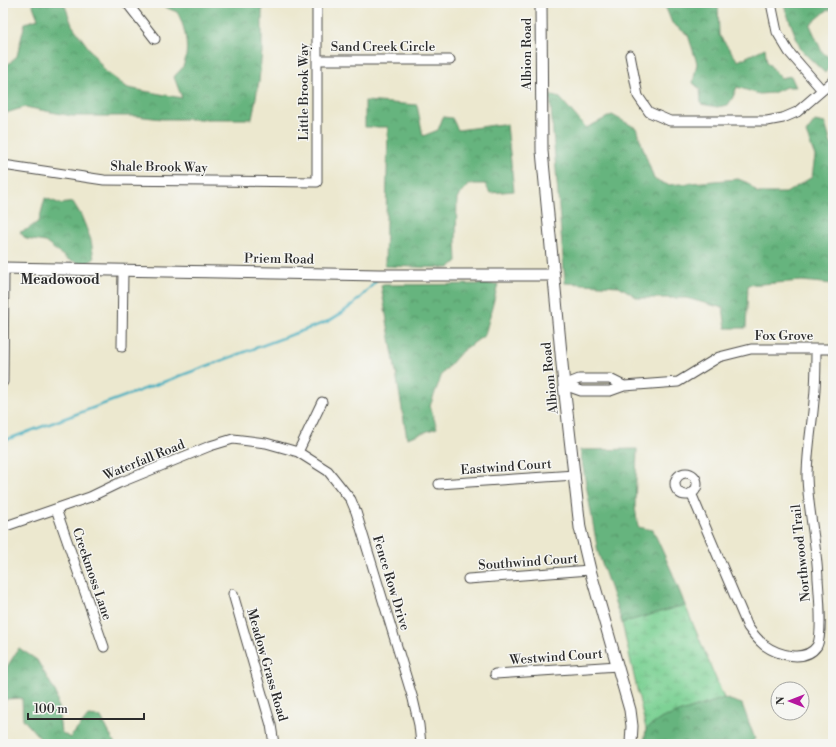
<svg xmlns="http://www.w3.org/2000/svg" width="836" height="747" viewBox="0 0 836 747" font-family="'Libre Bodoni',serif">
	<style>
		.forest { fill: url(#forest-crowns); stroke: #487054 }
		.wetland { fill: url(#wetland-marsh); stroke: #547e60 }
		.lines { fill: none; stroke-linecap: round; stroke-linejoin: round }
		.stream { stroke: #42afc0; stroke-width: 2.5 }
		.minor-casing { stroke: #484744; stroke-width: 11 }
		.tertiary-casing { stroke: #484744; stroke-width: 13 }
		.minor { stroke: #fff; stroke-width: 9 }
		.tertiary { stroke: #fff; stroke-width: 11 }
		.labels { text-anchor: middle; dominant-baseline: central; stroke-width: 3; stroke-linejoin: round; paint-order: stroke }
		.street-label { font-size: 13px; fill: #2b2b2b; stroke: #f6f6f2 }
		.neighbourhood-label { font-size: 14px; font-weight: bold; fill: #2b2b2b; stroke: #f6f6f2 }
	</style>
	<defs>
		<pattern id="forest-crowns" width="20" height="18" patternUnits="userSpaceOnUse"><rect width="20" height="18" fill="#66b47e"/><path d="M2 6a3 3 0 1 1 6 0M12 15a3 3 0 1 1 6 0" fill="none" stroke="#549367"/></pattern>
		<pattern id="wetland-marsh" width="20" height="14" patternUnits="userSpaceOnUse"><rect width="20" height="14" fill="#7ed295"/><path d="M1 5h8M5 5V1M11 12h8M15 12V8" fill="none" stroke="#6db481"/></pattern>
	</defs>
	<rect width="100%" height="100%" fill="#f6f6f2"/>
	<filter id="ink" filterUnits="userSpaceOnUse"><feTurbulence type="fractalNoise" baseFrequency=".025" numOctaves="2"/><feDisplacementMap in="SourceGraphic" scale="8" xChannelSelector="R" yChannelSelector="G"/><feConvolveMatrix kernelMatrix="1 2 1 2 8 2 1 2 1" color-interpolation-filters="sRGB"/></filter>
	<filter id="wash" filterUnits="userSpaceOnUse"><feTurbulence type="fractalNoise" baseFrequency=".012" numOctaves="4" result="noise"/><feDisplacementMap in="SourceGraphic" scale="16" xChannelSelector="R" yChannelSelector="G"/><feGaussianBlur stdDeviation="0.9" result="paint"/><feColorMatrix in="noise" values="0 0 0 0 0 0 0 0 0 0 0 0 0 0 0 0 0 1.4 0 .05"/><feComposite in="paint" operator="in"/></filter>
	<g filter="url(#wash)">
		<rect width="100%" height="100%" fill="#ece8cf"/>
		<path class="forest" d="M 32,3 L 64,3 L 72,25 L 106,72 L 128,88 L 182,98 L 174,77 C 176,74 180,71 182,68 C 191,53 185,25 177,12 L 155,3 L 262,3 L 262,51 L 259,81 L 252,119 L 162,119 L 136,116 L 72,116 L 25,107 L 3,114 L 3,69 L 17,56 L 25,23 L 38,19 Z
			M 664,3 L 718,3 L 719,35 L 738,61 L 765,48 L 767,62 L 781,78 L 791,76 L 796,87 L 786,87 L 773,93 L 759,94 L 737,87 L 733,97 L 728,105 L 717,107 L 701,104 L 700,89 L 693,83 L 697,63 L 688,35 L 672,23 Z
			M 791,3 L 833,3 L 833,9 L 826,11 L 810,25 L 822,52 L 830,58 L 831,65 L 825,73 L 801,50 L 784,6 Z
			M 550,95 L 560,98 L 586,128 L 612,115 L 636,128 L 654,179 L 668,185 L 738,179 L 748,183 L 758,193 L 786,193 L 812,177 L 815,156 L 806,133 L 815,121 L 825,123 L 831,144 L 833,145 L 833,284 L 802,281 L 748,285 L 746,328 L 726,328 L 723,308 L 686,298 L 638,298 L 619,286 L 565,283 Z
			M 365,101 L 417,105 L 423,136 L 438,130 L 443,117 L 452,118 L 458,130 L 502,124 L 507,125 L 514,191 L 490,193 L 485,184 L 469,184 L 457,198 L 456,242 L 457,261 L 449,268 L 385,266 L 388,127 L 365,127 Z
			M 45,198 L 61,204 L 73,202 L 81,215 L 91,240 L 94,259 L 84,265 L 67,259 L 45,242 L 26,239 L 20,232 L 28,229 L 39,221 Z
			M 498,284 L 485,335 L 462,351 L 442,374 L 430,406 L 437,428 L 407,438 L 381,285 Z
			M 637,449 L 635,507 L 638,527 L 653,530 L 672,572 L 685,605 L 622,623 L 598,552 L 580,450 Z
			M 19,648 L 37,660 L 56,693 L 61,732 L 70,738 L 88,716 L 101,717 L 115,744 L 45,744 L 23,719 L 22,698 L 6,699 L 3,708 L 3,673 Z
			M 724,698 L 742,704 L 755,739 L 749,744 L 644,744 L 646,729 L 662,718 Z"/>
		<path class="wetland" d="M 685,605 L 724,698 L 662,718 L 646,729 L 622,623 Z"/>
		<g class="lines">
			<path class="stream" d="M 3,441 L 329,321 C 349,310 361,298 376,281"/>
		</g>
	</g>
	<g filter="url(#ink)">
		<g class="lines">
			<g class="minor-casing">
				<path id="minor" d="M 127,3 L 155,39
					M 771,3 L 777,32 L 789,52 L 822,90
					M 630,55 L 638,96 L 649,112 L 670,121 L 767,121 L 783,118 L 797,112 L 833,81
					M 317,60 L 450,60
					M 3,165 L 104,180 L 317,182 L 317,3
					M 122,347 L 123,270
					M 3,382 L 4,268
					M 564,385 L 581,391 L 610,391 L 624,386 L 678,382 L 719,357 L 751,349 L 833,349
					M 564,385 L 579,379 L 610,379 L 624,386
					M 298,452 L 322,402
					M675 484a11 11 0 1 1 22 0a11 11 0 1 1-22 0Z
					M 439,484 L 575,475
					M 691,493 L 748,627 C 753,634 758,640 764,645 C 778,655 805,663 817,646 C 823,635 819,593 818,579 C 817,545 808,511 807,477 C 807,451 812,426 814,401 C 816,384 816,366 816,349
					M 56,509 L 104,647
					M 3,527 L 90,497 L 119,483 L 210,446 L 233,439 L 266,443 L 298,452 L 328,471 L 351,500 L 356,512 L 413,699 L 419,725 L 421,744
					M 468,579 L 590,570
					M 233,594 L 271,725 L 274,744
					M 495,674 L 618,666"/>
			</g>
			<g class="tertiary-casing">
				<path id="tertiary" d="M 541,3 L 542,151 L 564,385 L 580,528 L 590,570 L 630,710 L 632,726 L 631,744
					M 3,268 L 379,275 L 554,275"/>
			</g>
			<use href="#minor" class="minor"/>
			<use href="#tertiary" class="tertiary"/>
		</g>
	</g>
	<g class="labels">
		<g class="street-label">
			<text x="383" y="47">Sand Creek Circle</text>
			<text transform="translate(527 54) rotate(-90)">Albion Road</text>
			<text transform="translate(304 92) rotate(-90)">Little Brook Way</text>
			<text transform="translate(159 167) rotate(1)">Shale Brook Way</text>
			<text transform="translate(279 259) rotate(1)">Priem Road</text>
			<text x="784" y="336">Fox Grove</text>
			<text transform="translate(550 378) rotate(-96)">Albion Road</text>
			<text transform="translate(144 460) rotate(-22)">Waterfall Road</text>
			<text transform="translate(506 467) rotate(-4)">Eastwind Court</text>
			<text transform="translate(801 553) rotate(-96)">Northwood Trail</text>
			<text transform="translate(528 562) rotate(-4)">Southwind Court</text>
			<text transform="translate(92 574) rotate(71)">Creekmoss Lane</text>
			<text transform="translate(391 583) rotate(73)">Fence Row Drive</text>
			<text transform="translate(556 657) rotate(-4)">Westwind Court</text>
			<text transform="translate(267 665) rotate(74)">Meadow Grass Road</text>
		</g>
		<g class="neighbourhood-label">
			<text x="60" y="280">Meadowood</text>
		</g>
	</g>
	<rect width="836" height="747" fill="none" stroke="#f6f6f2" stroke-width="16"/>
	<g transform="translate(790 701) rotate(270)"><circle r="19" fill="#f6f6f2" stroke="#a5a5a2"/>
	<path d="M0-3L7 15L0 10L-7 15Z" fill="#b5179e"/>
	<text y="-6" font-size="11" font-weight="bold" text-anchor="middle" fill="#2b2b2b">N</text>
	</g>
	<path d="M28 713v6h116v-6" fill="none" stroke="#2b2b2b" stroke-width="2"/>
	<text x="34" y="713" font-size="12" fill="#2b2b2b" stroke="#f6f6f2" stroke-width="3" paint-order="stroke">100 m</text>
</svg>
